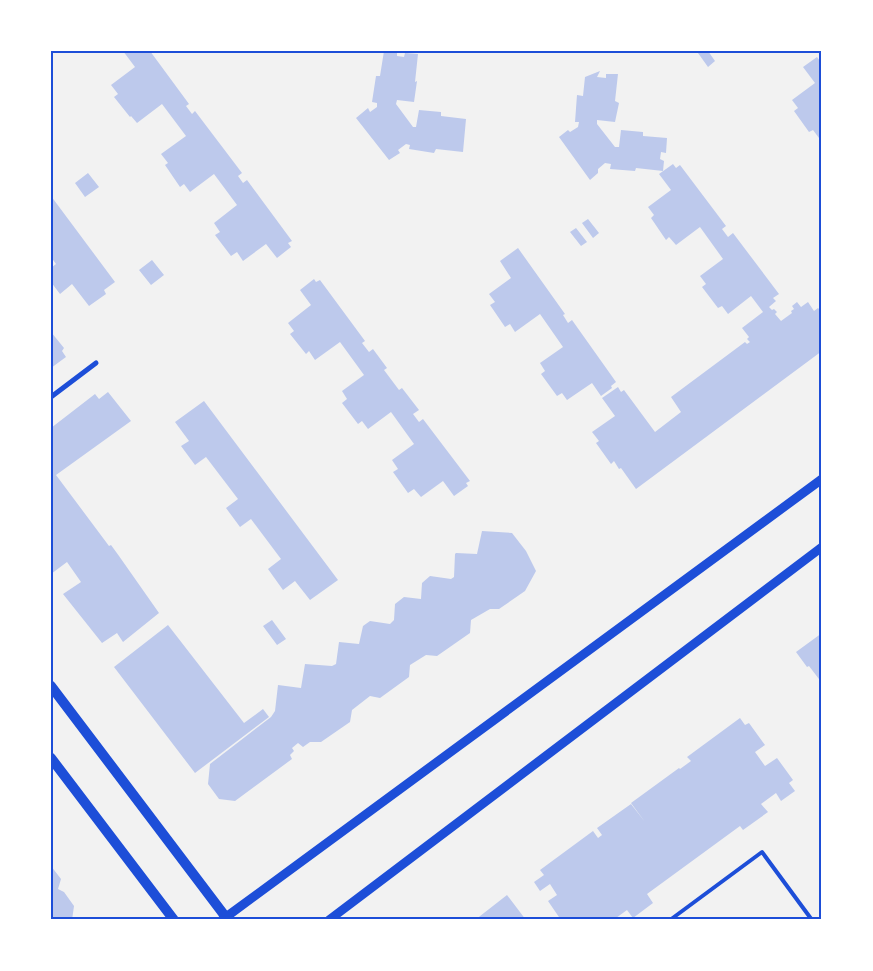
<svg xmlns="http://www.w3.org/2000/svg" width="873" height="971" viewBox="0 0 873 971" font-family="'Golos Text',sans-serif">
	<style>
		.building { fill: #bdc9ec }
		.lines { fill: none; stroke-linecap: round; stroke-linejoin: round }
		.service { stroke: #1d4ed8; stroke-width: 4 }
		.minor { stroke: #1d4ed8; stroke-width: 5 }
		.tertiary { stroke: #1d4ed8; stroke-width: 9 }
		.secondary { stroke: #1d4ed8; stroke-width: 10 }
		.neatline { fill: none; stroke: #1d4ed8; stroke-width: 2 }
	</style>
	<rect width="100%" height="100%" fill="#f2f2f2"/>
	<path class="building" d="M 123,51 L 150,51 L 189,104 L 186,106 L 192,114 L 195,111 L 242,173 L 238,176 L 243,183 L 247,180 L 292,241 L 288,243 L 291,247 L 277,258 L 266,244 L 243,261 L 237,252 L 231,256 L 215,235 L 220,232 L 214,223 L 237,205 L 214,174 L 190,192 L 184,184 L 180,187 L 165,165 L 168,163 L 161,154 L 186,136 L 162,104 L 137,123 L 131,116 L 130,117 L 114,97 L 118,94 L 111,85 L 135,67 Z
		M 384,51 L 397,51 L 397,56 L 404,57 L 405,53 L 418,54 L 415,82 L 417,81 L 414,102 L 397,100 L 396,104 L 413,127 L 416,127 L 419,110 L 441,112 L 441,116 L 466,119 L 463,152 L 436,149 L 434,153 L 409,149 L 410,145 L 406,144 L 398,150 L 400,153 L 389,160 L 356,118 L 368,108 L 370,112 L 377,107 L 377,103 L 372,102 L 376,76 L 380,76 Z
		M 700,51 L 708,51 L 715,61 L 708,67 L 698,53 Z
		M 817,57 L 820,61 L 822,60 L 822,136 L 819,138 L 813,130 L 809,132 L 794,111 L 798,108 L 792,100 L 815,83 L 803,67 Z
		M 600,71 L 597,77 L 606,78 L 606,74 L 618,74 L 615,101 L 619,103 L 615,122 L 597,120 L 597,124 L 615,147 L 619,147 L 621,130 L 643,132 L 643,136 L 667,138 L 666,153 L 661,152 L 660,159 L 664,161 L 663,171 L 636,168 L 635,171 L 610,169 L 611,164 L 605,163 L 598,169 L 598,173 L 590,180 L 559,137 L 568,130 L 570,132 L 578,127 L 579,122 L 575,122 L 577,95 L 583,96 L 585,77 Z
		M 673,164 L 676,168 L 680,165 L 726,226 L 722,229 L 728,237 L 733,233 L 779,294 L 773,298 L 776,301 L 769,307 L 772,310 L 774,309 L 777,312 L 775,314 L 781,321 L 792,313 L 791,311 L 794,309 L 792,306 L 797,302 L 801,307 L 808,302 L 814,311 L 818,308 L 820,310 L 822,309 L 822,351 L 636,489 L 621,468 L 619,469 L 614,461 L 611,464 L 596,443 L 599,441 L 592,432 L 615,416 L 602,398 L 618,387 L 621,392 L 624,390 L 655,432 L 681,412 L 671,397 L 745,342 L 747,344 L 750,342 L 747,339 L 749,337 L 742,328 L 763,312 L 751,296 L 728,314 L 722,306 L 718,308 L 702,287 L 706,284 L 700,276 L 723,259 L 700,227 L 676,245 L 669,237 L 666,240 L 651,218 L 654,215 L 648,207 L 671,190 L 659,174 Z
		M 88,173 L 99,187 L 85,197 L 75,183 Z
		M 51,196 L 115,282 L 104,290 L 106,294 L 89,306 L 72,284 L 60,294 L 51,282 L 51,268 L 56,264 L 51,257 Z
		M 588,219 L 599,233 L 593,238 L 582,223 Z
		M 576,228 L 587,242 L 581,246 L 570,232 Z
		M 518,248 L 565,314 L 563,315 L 568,323 L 572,320 L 616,382 L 611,386 L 612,388 L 601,396 L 592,383 L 567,400 L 562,393 L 557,396 L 541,374 L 545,371 L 540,363 L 563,347 L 540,314 L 515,332 L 510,324 L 505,327 L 490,305 L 495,302 L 489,294 L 511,278 L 500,261 Z
		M 152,260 L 164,275 L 151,285 L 139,270 Z
		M 314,279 L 316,282 L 320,280 L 365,341 L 362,343 L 369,352 L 373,349 L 387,368 L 384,370 L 399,390 L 402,388 L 419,410 L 413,414 L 419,422 L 423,419 L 470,481 L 466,483 L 468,486 L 454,496 L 443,481 L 421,497 L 414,489 L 408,493 L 393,472 L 398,469 L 392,460 L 414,444 L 391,412 L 368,429 L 362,421 L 358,424 L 342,403 L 347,399 L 342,391 L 364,375 L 340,342 L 315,360 L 309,351 L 306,354 L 290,334 L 294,331 L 288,323 L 311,305 L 300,290 Z
		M 51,332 L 64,348 L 62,351 L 66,357 L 51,368 Z
		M 108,392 L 131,421 L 56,475 L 109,546 L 111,545 L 119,556 L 159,613 L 123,642 L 117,633 L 102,643 L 63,594 L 81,582 L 67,562 L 51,574 L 51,428 L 95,394 L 99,399 Z
		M 204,401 L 338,580 L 310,600 L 295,581 L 283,590 L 268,569 L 281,559 L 251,519 L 240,527 L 226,508 L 238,499 L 206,457 L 195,465 L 181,446 L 189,441 L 175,422 Z
		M 482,531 L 512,533 L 526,551 L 536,571 L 525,591 L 499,609 L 490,609 L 471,620 L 470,633 L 437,656 L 426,655 L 410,665 L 409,677 L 380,698 L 370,696 L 352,710 L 350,722 L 321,742 L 310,742 L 303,747 L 298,743 L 292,748 L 294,751 L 290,755 L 292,759 L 235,801 L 219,799 L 208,784 L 210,764 L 271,717 L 275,711 L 278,685 L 301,688 L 305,664 L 332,666 L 336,664 L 339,642 L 359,644 L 363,626 L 370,621 L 390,624 L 394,620 L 395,604 L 404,597 L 421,599 L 422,583 L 430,576 L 451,579 L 454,577 L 455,554 L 456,553 L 477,554 Z
		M 272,620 L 286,639 L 277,645 L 263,626 Z
		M 168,625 L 244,723 L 263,709 L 269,717 L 195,773 L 114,667 Z
		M 822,633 L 822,683 L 809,666 L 807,667 L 796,652 Z
		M 740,718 L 745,725 L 749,723 L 765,745 L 755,752 L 765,766 L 777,758 L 793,780 L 789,783 L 795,791 L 781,801 L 776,793 L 761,804 L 768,812 L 743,830 L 740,826 L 647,894 L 653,903 L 633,918 L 627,910 L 616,918 L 617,920 L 579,920 L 577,917 L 574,920 L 561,920 L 548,901 L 557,895 L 550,884 L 540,891 L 534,882 L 544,875 L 540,870 L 593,831 L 598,838 L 602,835 L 597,828 L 631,804 L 645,822 L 631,803 L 679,768 L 680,769 L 691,761 L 687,757 Z
		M 51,866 L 61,879 L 58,889 L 64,892 L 74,906 L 72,920 L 51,920 Z
		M 507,895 L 526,920 L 475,920 Z"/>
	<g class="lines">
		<path class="service" d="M 670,920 L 762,852 L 812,920"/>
		<path class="minor" d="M 51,397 L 96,363"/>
		<path class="tertiary" d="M 222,920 L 822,479
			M 329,920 L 822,547"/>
		<path class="secondary" d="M 51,686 L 228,920
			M 51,758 L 174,920"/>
	</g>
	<rect width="873" height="971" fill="none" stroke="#ffffff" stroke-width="105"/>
	<rect x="52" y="52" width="768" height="866" class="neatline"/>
</svg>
